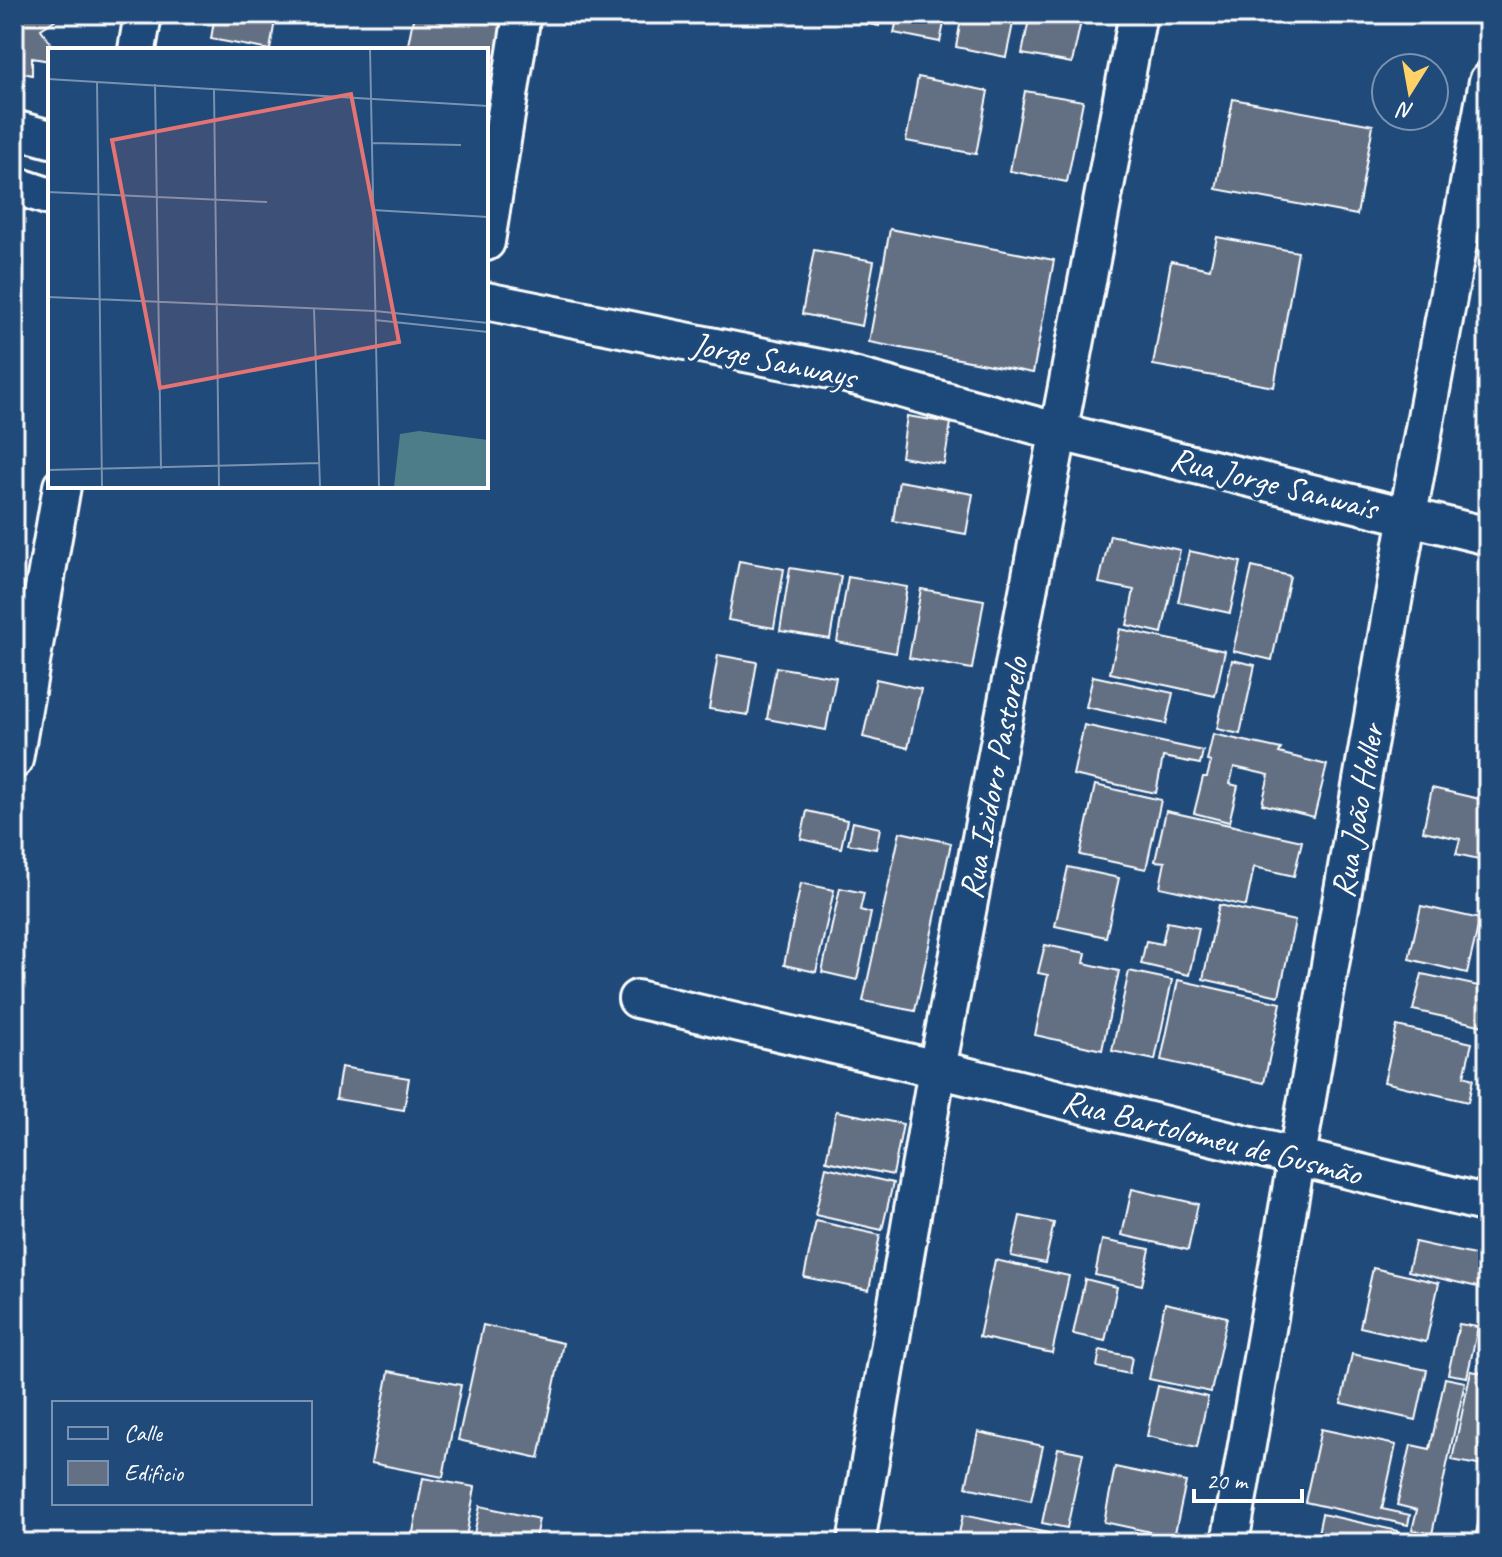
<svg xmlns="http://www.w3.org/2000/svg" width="1502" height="1557" viewBox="0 0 1502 1557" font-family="Caveat,sans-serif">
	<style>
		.building { fill: #647083; stroke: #fff; stroke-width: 2 }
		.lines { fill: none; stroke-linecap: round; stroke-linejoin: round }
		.street-casing { stroke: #fff; stroke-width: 42 }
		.street { stroke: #1f4a7a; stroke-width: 36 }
		.labels { text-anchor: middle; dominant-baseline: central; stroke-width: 7; stroke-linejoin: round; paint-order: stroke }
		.street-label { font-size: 34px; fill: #fff; stroke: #1f4a7a }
		.inset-road { fill: none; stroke: #7992af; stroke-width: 2 }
		.view { fill: #e47373; fill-opacity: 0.15; stroke: #e47373; stroke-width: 4 }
		.inset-edge { fill: none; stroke: #fff; stroke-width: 4 }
	</style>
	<rect width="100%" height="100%" fill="#1f4a7a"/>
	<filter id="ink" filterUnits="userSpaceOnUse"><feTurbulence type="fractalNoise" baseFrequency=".0125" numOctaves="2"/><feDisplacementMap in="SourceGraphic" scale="16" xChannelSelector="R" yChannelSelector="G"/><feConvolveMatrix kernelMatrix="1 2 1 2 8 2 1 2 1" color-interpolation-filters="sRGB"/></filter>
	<g filter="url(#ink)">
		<path class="building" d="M 14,14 L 64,14 L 41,29 L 55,50 L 50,50 L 50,61 L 32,58 L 32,75 L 14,71 Z
			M 215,14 L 276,14 L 270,50 L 211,39 Z
			M 414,14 L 441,14 L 501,25 L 488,96 L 486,50 L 407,50 Z
			M 843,14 L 881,14 L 879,26 L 842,18 Z
			M 898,14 L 946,14 L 940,42 L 894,33 Z
			M 962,14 L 1015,14 L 1006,57 L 956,47 Z
			M 1030,14 L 1081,21 L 1072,63 L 1022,54 Z
			M 918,77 L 988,91 L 976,154 L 906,141 Z
			M 1025,91 L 1083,101 L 1067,182 L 1010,171 Z
			M 1233,99 L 1373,125 L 1357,215 L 1216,189 Z
			M 890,229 L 1054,260 L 1033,373 L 869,342 Z
			M 1217,237 L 1298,252 L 1274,387 L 1153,365 L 1171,261 L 1210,269 Z
			M 814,250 L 874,261 L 862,326 L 802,314 Z
			M 907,416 L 951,423 L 944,464 L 901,457 Z
			M 899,481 L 973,494 L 966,534 L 893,521 Z
			M 1110,535 L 1180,550 L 1162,633 L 1127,625 L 1134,590 L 1099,583 Z
			M 1189,551 L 1241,562 L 1230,613 L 1178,602 Z
			M 739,561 L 784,569 L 774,628 L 728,620 Z
			M 1252,567 L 1290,576 L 1272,660 L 1233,651 Z
			M 790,568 L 841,576 L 830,639 L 780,631 Z
			M 848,577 L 907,587 L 896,653 L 837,642 Z
			M 921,589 L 984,600 L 972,669 L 909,658 Z
			M 1120,629 L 1225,651 L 1215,696 L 1110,673 Z
			M 718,655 L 757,662 L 748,715 L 709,709 Z
			M 1232,660 L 1255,665 L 1240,734 L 1217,729 Z
			M 776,667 L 836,677 L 826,730 L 767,719 Z
			M 1093,676 L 1173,693 L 1166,724 L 1086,707 Z
			M 876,679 L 921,689 L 908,748 L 863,737 Z
			M 1084,725 L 1203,751 L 1200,764 L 1163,757 L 1156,793 L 1073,775 Z
			M 1213,734 L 1281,749 L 1279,753 L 1327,765 L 1314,817 L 1262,804 L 1269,775 L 1234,767 L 1230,784 L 1238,786 L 1229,822 L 1194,813 L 1203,777 L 1207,777 L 1211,762 L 1207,761 Z
			M 1095,785 L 1161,800 L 1146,869 L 1080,855 Z
			M 1432,788 L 1488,801 L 1488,861 L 1456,854 L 1460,839 L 1423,831 Z
			M 807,811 L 847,820 L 841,848 L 801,839 Z
			M 1166,811 L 1302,841 L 1294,876 L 1254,867 L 1246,906 L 1160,887 L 1165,862 L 1155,861 Z
			M 853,822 L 880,828 L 876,849 L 848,844 Z
			M 900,832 L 951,843 L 915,1011 L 863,1001 Z
			M 1068,867 L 1119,878 L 1106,937 L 1055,926 Z
			M 801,883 L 834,890 L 816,972 L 784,965 Z
			M 840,888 L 864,893 L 860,910 L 871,913 L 857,980 L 822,972 Z
			M 1219,905 L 1295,921 L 1279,996 L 1203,979 Z
			M 1421,906 L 1480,919 L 1467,973 L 1409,959 Z
			M 1167,922 L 1199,928 L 1189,975 L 1141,964 L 1146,941 L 1162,944 Z
			M 1045,945 L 1086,953 L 1084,963 L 1119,971 L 1102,1050 L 1035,1035 L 1048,975 L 1038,973 Z
			M 1129,971 L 1172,980 L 1155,1060 L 1112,1051 Z
			M 1422,974 L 1488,988 L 1488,1027 L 1413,1010 Z
			M 1178,980 L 1281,1003 L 1264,1083 L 1161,1060 Z
			M 1397,1026 L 1472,1043 L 1464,1076 L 1473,1079 L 1468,1102 L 1384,1082 Z
			M 341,1067 L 409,1078 L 404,1110 L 336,1099 Z
			M 836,1111 L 903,1124 L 893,1175 L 826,1161 Z
			M 826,1167 L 893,1183 L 882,1230 L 815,1215 Z
			M 1132,1189 L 1198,1204 L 1188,1250 L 1122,1235 Z
			M 1020,1216 L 1054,1223 L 1045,1263 L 1011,1256 Z
			M 816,1221 L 880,1235 L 869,1290 L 804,1277 Z
			M 1102,1240 L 1150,1249 L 1142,1285 L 1095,1275 Z
			M 1415,1242 L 1488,1258 L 1482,1288 L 1408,1271 Z
			M 995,1260 L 1069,1276 L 1052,1353 L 979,1337 Z
			M 1373,1268 L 1439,1283 L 1426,1342 L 1360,1327 Z
			M 1085,1279 L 1117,1287 L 1105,1341 L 1073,1334 Z
			M 1165,1303 L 1227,1317 L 1211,1392 L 1149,1379 Z
			M 1459,1324 L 1478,1327 L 1467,1377 L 1448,1374 Z
			M 483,1325 L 563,1343 L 539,1458 L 458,1440 Z
			M 1100,1350 L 1132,1357 L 1129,1374 L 1097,1367 Z
			M 1352,1354 L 1427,1370 L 1416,1420 L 1341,1403 Z
			M 389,1371 L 461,1385 L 443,1477 L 371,1463 Z
			M 1471,1371 L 1488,1374 L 1488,1467 L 1452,1460 Z
			M 1445,1378 L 1465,1382 L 1432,1534 L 1412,1530 L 1417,1510 L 1397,1505 L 1411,1445 L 1430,1449 Z
			M 1158,1386 L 1208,1397 L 1197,1447 L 1147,1436 Z
			M 1321,1429 L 1396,1445 L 1382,1509 L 1410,1515 L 1408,1525 L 1305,1502 Z
			M 978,1432 L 1043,1446 L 1031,1501 L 966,1487 Z
			M 1058,1448 L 1083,1453 L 1067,1528 L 1042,1523 Z
			M 1115,1467 L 1186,1482 L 1174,1537 L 1104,1522 Z
			M 423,1478 L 475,1487 L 465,1543 L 411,1543 Z
			M 1488,1478 L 1488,1541 L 1475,1538 Z
			M 480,1506 L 539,1519 L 534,1543 L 472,1543 Z
			M 1322,1514 L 1398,1531 L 1396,1543 L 1316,1543 Z
			M 963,1515 L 1048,1533 L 1046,1543 L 957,1543 Z"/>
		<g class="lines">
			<g class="street-casing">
				<path id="street" d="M 137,50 L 143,14
					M 14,129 L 50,139
					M 14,185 L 50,197
					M 486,242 L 522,14
					M 486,301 L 835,371 L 1060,432 L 1488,536
					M 14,760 L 62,486
					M 637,999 L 937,1069 L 1488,1204
					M 856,1543 L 937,1069 L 1138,14
					M 1230,1543 L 1408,515 L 1488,81"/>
			</g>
			<use href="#street" class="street"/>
		</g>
	</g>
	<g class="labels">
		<g class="street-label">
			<text transform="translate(774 360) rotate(12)">Jorge Sanways</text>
			<text transform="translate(1274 483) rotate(14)">Rua Jorge Sanwais</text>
			<text transform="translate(993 778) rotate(-79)">Rua Izidoro Pastorelo</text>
			<text transform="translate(1357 811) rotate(-80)">Rua João Holler</text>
			<text transform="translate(1212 1137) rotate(14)">Rua Bartolomeu de Gusmão</text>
		</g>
	</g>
	<g transform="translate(48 48)">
		<rect width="440" height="440" fill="#1f4a7a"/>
		<path d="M 371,383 L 440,392 L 440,439 L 346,439 L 352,386 Z" fill="#4d7d88"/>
		<path class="inset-road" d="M 322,1 L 331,439M 0,31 L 440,58M 49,33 L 54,439M 107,36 L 113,421M 166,41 L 171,439M 324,95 L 413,97M 0,144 L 219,154M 325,162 L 440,169M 0,249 L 327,263 L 440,275M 266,261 L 272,439M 327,272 L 440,284M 0,422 L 271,415"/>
		<path class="view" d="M 303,46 L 351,294 L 112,340 L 64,92 Z"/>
		<rect width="440" height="440" class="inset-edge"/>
	</g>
	<rect width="1502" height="1557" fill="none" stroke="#1f4a7a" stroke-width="48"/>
	<rect x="24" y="24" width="1454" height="1509" fill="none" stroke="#fff" stroke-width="3" filter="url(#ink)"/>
	<rect x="52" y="1401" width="260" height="104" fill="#1f4a7a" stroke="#7992af" stroke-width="2"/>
	<rect x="68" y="1427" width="40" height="12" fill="#1f4a7a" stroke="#7992af" stroke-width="2"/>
	<text x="124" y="1441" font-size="24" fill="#ffffff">Calle</text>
	<rect x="68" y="1461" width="40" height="24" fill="#647083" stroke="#7992af" stroke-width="2"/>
	<text x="124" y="1481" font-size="24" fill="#ffffff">Edificio</text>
	<g transform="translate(1410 92) rotate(191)"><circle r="38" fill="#1f4a7a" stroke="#7992af" stroke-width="2"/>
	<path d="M0-6L14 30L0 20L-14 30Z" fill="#ffd166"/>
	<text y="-12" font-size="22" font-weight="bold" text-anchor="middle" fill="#ffffff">N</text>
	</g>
	<path d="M1194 1489v12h108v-12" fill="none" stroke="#ffffff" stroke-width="4"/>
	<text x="1206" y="1489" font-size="24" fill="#ffffff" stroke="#1f4a7a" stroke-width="6" paint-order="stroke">20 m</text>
</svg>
